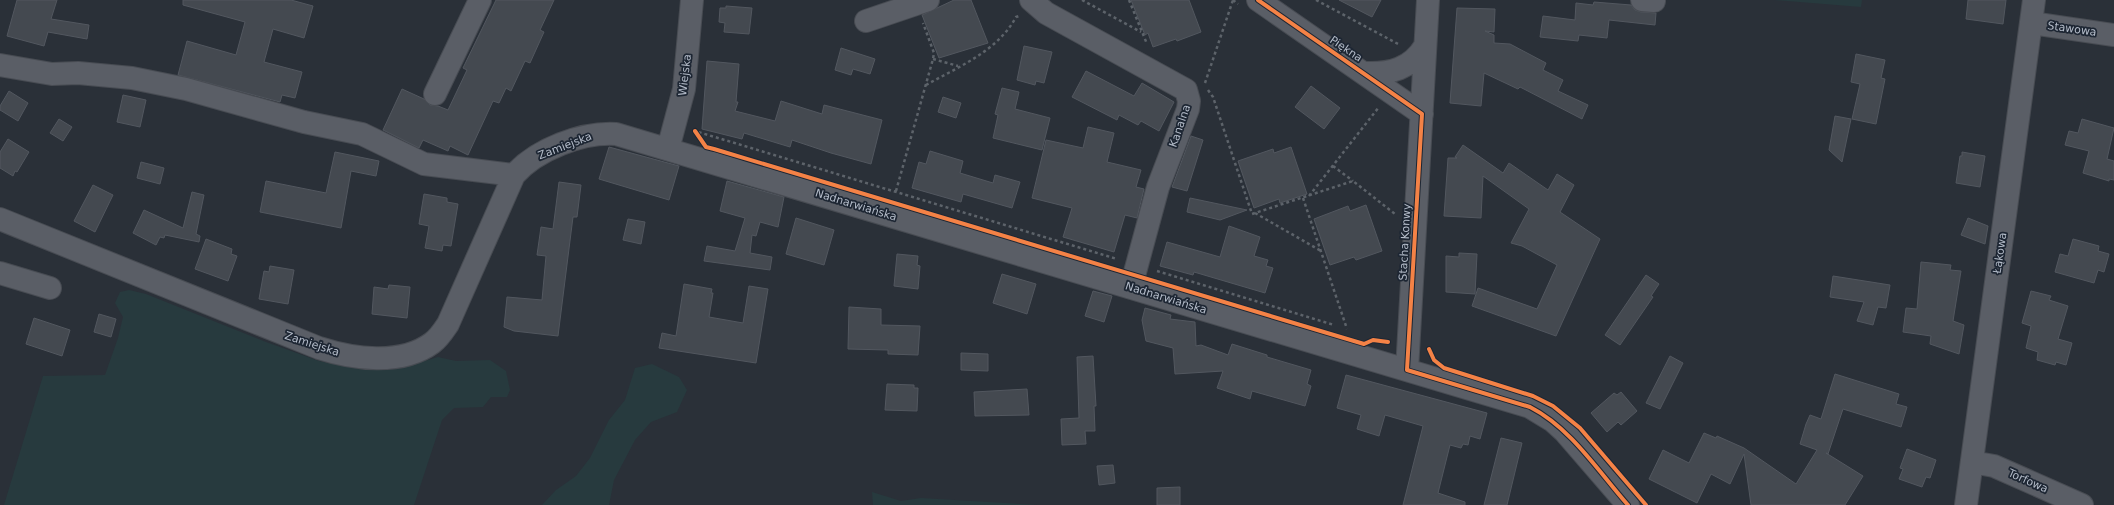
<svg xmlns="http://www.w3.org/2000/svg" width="2114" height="505" viewBox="0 0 2114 505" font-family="'DejaVu Sans',sans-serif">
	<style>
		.green { fill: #273a3e }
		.building { fill: #444950; stroke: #52575f }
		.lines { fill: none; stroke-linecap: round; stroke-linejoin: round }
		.minor-casing { stroke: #484c53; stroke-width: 24 }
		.path { stroke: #5d636a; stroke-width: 2.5; stroke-dasharray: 3 3; stroke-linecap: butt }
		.minor { stroke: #5a5e66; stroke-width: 22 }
		.cycleway-casing { stroke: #1d2633; stroke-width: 6 }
		.cycleway { stroke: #f48246; stroke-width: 4 }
		.labels { text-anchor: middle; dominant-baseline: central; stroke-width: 3.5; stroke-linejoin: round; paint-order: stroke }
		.street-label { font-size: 11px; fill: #b4bcc9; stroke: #1d2633 }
	</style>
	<rect width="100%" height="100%" fill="#2a3038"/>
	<path class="green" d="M 1774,0 L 1862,0 L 1861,7 Z
		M 129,290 L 146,294 L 266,342 L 319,361 L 366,370 L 397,369 L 438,357 L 456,361 L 490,360 L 506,371 L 510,390 L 507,397 L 491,397 L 483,407 L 454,408 L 442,420 L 414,505 L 4,505 L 43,376 L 105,375 L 118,338 L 123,317 L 115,303 L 120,292 Z
		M 652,364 L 679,377 L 687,390 L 677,412 L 651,422 L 635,440 L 614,480 L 609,505 L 542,505 L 556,490 L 576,476 L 590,458 L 609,420 L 625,400 L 635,368 Z
		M 872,492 L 901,501 L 921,498 L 1037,505 L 873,505 Z"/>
	<path class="building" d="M 17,0 L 57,0 L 51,19 L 89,25 L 87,39 L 48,32 L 44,46 L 7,36 Z
		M 183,0 L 291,0 L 313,6 L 304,38 L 273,29 L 264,62 L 302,72 L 295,98 L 282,95 L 280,102 L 178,75 L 187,41 L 236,55 L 245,22 L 183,5 Z
		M 496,0 L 554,0 L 540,30 L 544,32 L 530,63 L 525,61 L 511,91 L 506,88 L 499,103 L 493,101 L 468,155 L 450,146 L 448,151 L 423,140 L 419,148 L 383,130 L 402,89 L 424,99 L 430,105 L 438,106 L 448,110 L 467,70 L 463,68 Z
		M 954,0 L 971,0 L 988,43 L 939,58 L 922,15 Z
		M 1131,0 L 1189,0 L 1201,32 L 1177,41 L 1176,39 L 1153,47 L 1148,33 L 1145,35 Z
		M 1339,0 L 1381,0 L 1372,17 Z
		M 1968,0 L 2006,0 L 2003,24 L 1966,19 Z
		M 1594,2 L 1631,5 L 1635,10 L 1641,12 L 1656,13 L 1655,25 L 1609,20 L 1607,38 L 1579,35 L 1578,41 L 1540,37 L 1543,16 L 1575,20 L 1576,3 L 1593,5 Z
		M 726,6 L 752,8 L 749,34 L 724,32 L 725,23 L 719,22 L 720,8 L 726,8 Z
		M 1457,8 L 1495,9 L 1494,32 L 1485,31 L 1494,35 L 1494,43 L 1510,44 L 1546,63 L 1543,70 L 1563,80 L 1558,91 L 1588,105 L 1582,119 L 1520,87 L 1518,89 L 1484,73 L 1481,106 L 1450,103 Z
		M 1024,46 L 1052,52 L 1044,83 L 1036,81 L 1035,85 L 1017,80 Z
		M 841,48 L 875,59 L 870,74 L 853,69 L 851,75 L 835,70 Z
		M 1856,54 L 1885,60 L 1881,78 L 1885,79 L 1876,124 L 1852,119 L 1860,84 L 1851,82 Z
		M 707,61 L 739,64 L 736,102 L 738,102 L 735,111 L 775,121 L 781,101 L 822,114 L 824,105 L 882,120 L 871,164 L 831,153 L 792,140 L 790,147 L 744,133 L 742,139 L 702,129 Z
		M 1086,71 L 1134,96 L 1142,83 L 1174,102 L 1159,131 L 1141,121 L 1138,125 L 1119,115 L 1117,120 L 1072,97 Z
		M 1311,86 L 1340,108 L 1324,129 L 1295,107 Z
		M 1002,88 L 1019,92 L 1015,109 L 1050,118 L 1042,150 L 993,138 L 998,115 L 995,114 Z
		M 9,91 L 28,103 L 18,121 L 0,110 L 0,106 Z
		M 123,95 L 146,100 L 140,127 L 117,122 Z
		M 943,97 L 961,103 L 956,118 L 938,112 Z
		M 1835,116 L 1851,119 L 1842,162 L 1829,150 Z
		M 59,119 L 72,127 L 63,141 L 50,133 Z
		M 2082,119 L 2114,128 L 2107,159 L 2114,161 L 2114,180 L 2109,179 L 2109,181 L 2083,173 L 2089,151 L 2065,145 L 2069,131 L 2078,133 Z
		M 1088,127 L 1114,133 L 1107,162 L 1141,170 L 1136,187 L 1144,189 L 1137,218 L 1125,215 L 1114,252 L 1063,237 L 1072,208 L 1032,198 L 1046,140 L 1083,148 Z
		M 1191,136 L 1203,140 L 1187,191 L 1172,187 Z
		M 8,139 L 29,152 L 17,172 L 15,171 L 13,176 L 0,168 L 0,152 Z
		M 1463,145 L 1503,173 L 1509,163 L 1548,190 L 1557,174 L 1574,185 L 1560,212 L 1600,239 L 1556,336 L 1472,306 L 1478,288 L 1537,309 L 1557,265 L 1522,246 L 1511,243 L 1529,209 L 1483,176 L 1481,218 L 1444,216 L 1448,158 L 1457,158 L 1455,157 Z
		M 609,147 L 679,166 L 669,200 L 599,179 Z
		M 1291,147 L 1307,194 L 1280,203 L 1279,199 L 1254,208 L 1238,161 L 1273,149 L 1274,153 Z
		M 930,151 L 963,161 L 960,173 L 993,183 L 995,175 L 1020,182 L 1012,208 L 963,194 L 961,202 L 912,188 L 919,162 L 926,164 Z
		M 335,152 L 379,161 L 376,176 L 351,171 L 341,228 L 260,212 L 266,181 L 326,193 Z
		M 1962,152 L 1985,156 L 1980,187 L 1956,183 L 1960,156 L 1962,156 Z
		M 141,162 L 164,168 L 160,184 L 137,178 Z
		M 727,181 L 784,197 L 778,227 L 760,222 L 756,236 L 752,235 L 750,253 L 772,257 L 770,270 L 704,261 L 707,246 L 735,251 L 745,218 L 720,211 Z
		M 559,182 L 581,185 L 577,217 L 573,217 L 558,336 L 514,331 L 504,327 L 507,297 L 542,300 L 546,256 L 537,255 L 541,227 L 553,229 Z
		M 93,185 L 113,195 L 95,232 L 74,221 Z
		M 192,192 L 204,195 L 196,234 L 200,236 L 199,242 L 165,235 L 164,238 L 160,237 L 156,245 L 133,233 L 144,210 L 183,228 Z
		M 424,194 L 447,198 L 447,202 L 458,204 L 451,246 L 443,245 L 442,251 L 425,248 L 429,226 L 419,224 Z
		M 1190,198 L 1247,210 L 1220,220 L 1187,212 Z
		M 1366,205 L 1382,251 L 1356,260 L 1354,257 L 1330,265 L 1314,219 L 1348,206 L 1350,211 Z
		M 796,218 L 834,230 L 824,265 L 786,254 Z
		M 1968,218 L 1988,226 L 1985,244 L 1961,235 Z
		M 628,219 L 645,222 L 641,244 L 623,240 Z
		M 1229,226 L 1260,237 L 1254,256 L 1268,260 L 1266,266 L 1273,268 L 1265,293 L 1194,272 L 1193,275 L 1160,266 L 1167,242 L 1220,257 Z
		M 206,239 L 232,249 L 231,254 L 237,256 L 228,281 L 195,269 Z
		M 2073,239 L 2099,246 L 2098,251 L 2109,254 L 2104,272 L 2098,270 L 2094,283 L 2055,272 L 2060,254 L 2068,256 Z
		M 1459,253 L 1477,254 L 1475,294 L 1446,292 L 1446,256 L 1459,257 Z
		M 897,254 L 918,256 L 917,265 L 920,266 L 918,289 L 894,286 Z
		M 1921,262 L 1951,265 L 1950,270 L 1961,271 L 1953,321 L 1964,325 L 1959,354 L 1930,344 L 1931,336 L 1903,332 L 1906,308 L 1917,309 Z
		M 270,266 L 294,270 L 288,304 L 259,299 L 264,271 L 269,272 Z
		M 1002,274 L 1036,284 L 1027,314 L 993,303 Z
		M 1646,275 L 1659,284 L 1651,296 L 1653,297 L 1620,345 L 1605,335 Z
		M 1833,276 L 1890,285 L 1886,308 L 1878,307 L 1873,325 L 1857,321 L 1864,302 L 1830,297 Z
		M 684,284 L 712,289 L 711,293 L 713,293 L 709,317 L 743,323 L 749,286 L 768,289 L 756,363 L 659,348 L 662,333 L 676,336 Z
		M 389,285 L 410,287 L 407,318 L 372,314 L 374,287 L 388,289 Z
		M 1093,291 L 1112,296 L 1104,322 L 1085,316 Z
		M 2031,291 L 2051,296 L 2049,300 L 2068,306 L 2058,339 L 2072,343 L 2066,365 L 2056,362 L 2055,365 L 2037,360 L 2038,352 L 2026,348 L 2031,326 L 2022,323 Z
		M 849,307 L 881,309 L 881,325 L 920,326 L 918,355 L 888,354 L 888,350 L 848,349 Z
		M 1145,308 L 1171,315 L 1170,319 L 1195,322 L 1196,346 L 1201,345 L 1228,355 L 1232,344 L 1267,355 L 1267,357 L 1311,370 L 1307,384 L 1311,386 L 1305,406 L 1252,391 L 1250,399 L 1217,388 L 1223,371 L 1175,374 L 1173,348 L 1146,341 L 1142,320 Z
		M 99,314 L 116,319 L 111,337 L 94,332 Z
		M 34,318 L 70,330 L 62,356 L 26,344 Z
		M 961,353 L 988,354 L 988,371 L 961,370 Z
		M 1093,356 L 1096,406 L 1094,406 L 1095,431 L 1085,431 L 1086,444 L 1062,445 L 1061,419 L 1079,418 L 1077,357 Z
		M 1670,356 L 1683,363 L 1660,409 L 1646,403 Z
		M 1835,374 L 1899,394 L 1896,404 L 1907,407 L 1901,427 L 1843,409 L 1828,454 L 1826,453 L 1863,476 L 1845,505 L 1751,505 L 1744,454 L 1730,484 L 1711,474 L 1697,503 L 1649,479 L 1663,450 L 1689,463 L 1704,433 L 1716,438 L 1717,436 L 1744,448 L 1796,484 L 1817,450 L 1800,444 L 1806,424 L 1810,415 L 1821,419 Z
		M 1346,375 L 1487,413 L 1480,439 L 1470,436 L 1468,445 L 1463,444 L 1461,448 L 1450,445 L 1438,493 L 1465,502 L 1465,505 L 1403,505 L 1423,426 L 1385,415 L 1379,436 L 1357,429 L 1361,415 L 1337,408 Z
		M 887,384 L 914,385 L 914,388 L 918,388 L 917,411 L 885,410 Z
		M 1027,389 L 1029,415 L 975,416 L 974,392 Z
		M 1621,392 L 1637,411 L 1621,425 L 1618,422 L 1607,432 L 1591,413 L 1614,393 L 1617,395 Z
		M 1501,438 L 1522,443 L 1507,505 L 1484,505 Z
		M 1907,449 L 1936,460 L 1930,478 L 1926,477 L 1922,487 L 1899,479 L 1903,469 L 1900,468 Z
		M 1113,465 L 1115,483 L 1099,485 L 1097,466 Z
		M 1180,487 L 1180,505 L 1157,505 L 1157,488 Z"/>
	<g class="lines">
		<g class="minor-casing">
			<path id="minor" d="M 1031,0 L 1046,13 L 1186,90 L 1189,101 L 1188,109 L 1158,187 L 1131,287
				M 1258,0 L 1422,114
				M 1642,0 L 1654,1
				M 866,21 L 928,0
				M 2031,23 L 2114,35
				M 0,65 L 52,74 L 78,73 L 132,78 L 186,89 L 304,122 L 362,134 L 424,164 L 514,175
				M 1365,73 C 1390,74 1411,69 1425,46
				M 435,94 L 480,0
				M 668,149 L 684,89 L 692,0
				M 0,219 L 319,348 C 353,359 401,366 432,343 C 439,338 444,330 448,324 L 514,175 C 537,149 582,132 616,134 L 1530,407 L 1553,421 L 1564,431 L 1628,505
				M 0,273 L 50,288
				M 1407,370 L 1428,0
				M 1972,462 L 1994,466 L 2082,505
				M 1966,505 L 2034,0"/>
		</g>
		<path class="path" d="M 1082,0 L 1141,32
			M 1129,0 L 1147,44
			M 1233,0 L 1238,4
			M 1316,0 L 1400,45
			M 933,59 L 958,66
			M 1205,83 L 1233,0
			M 926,85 C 958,67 998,51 1016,17 L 1019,16
			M 1208,90 L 1213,97 L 1252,214 L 1353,181 L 1395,214
			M 696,129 L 695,131 L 1117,259
			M 1333,166 L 1353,181
			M 896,191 L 933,59 L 934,53 L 923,23
			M 1309,196 L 1379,107
			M 1303,198 L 1347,329
			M 1255,213 L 1321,251
			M 1157,271 L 1334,325"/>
		<use href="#minor" class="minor"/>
		<g class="cycleway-casing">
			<path id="cycleway" d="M 1258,0 L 1422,114 L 1407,370 L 1530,407 C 1571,428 1598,471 1628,505
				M 695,131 L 706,147 L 714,149 L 1364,344 L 1373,340 L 1388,342
				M 1429,349 L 1434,360 L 1444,368 L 1533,396 L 1553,406 L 1580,428 L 1646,505"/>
		</g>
		<use href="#cycleway" class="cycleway"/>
	</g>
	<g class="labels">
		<g class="street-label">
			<text transform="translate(2072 29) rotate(8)">Stawowa</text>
			<text transform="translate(1346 49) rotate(34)">Piękna</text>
			<text transform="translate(685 75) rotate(-83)">Wiejska</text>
			<text transform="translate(1180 126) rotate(-71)">Kanalna</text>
			<text transform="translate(565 146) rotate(-21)">Zamiejska</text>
			<text transform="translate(856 205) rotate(17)">Nadnarwiańska</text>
			<text transform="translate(1405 242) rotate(-87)">Stacha Konwy</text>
			<text transform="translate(2000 253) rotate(-82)">Łąkowa</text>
			<text transform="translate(1166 298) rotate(17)">Nadnarwiańska</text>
			<text transform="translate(312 344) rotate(18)">Zamiejska</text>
			<text transform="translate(2028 481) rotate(24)">Torfowa</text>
		</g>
	</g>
</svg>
